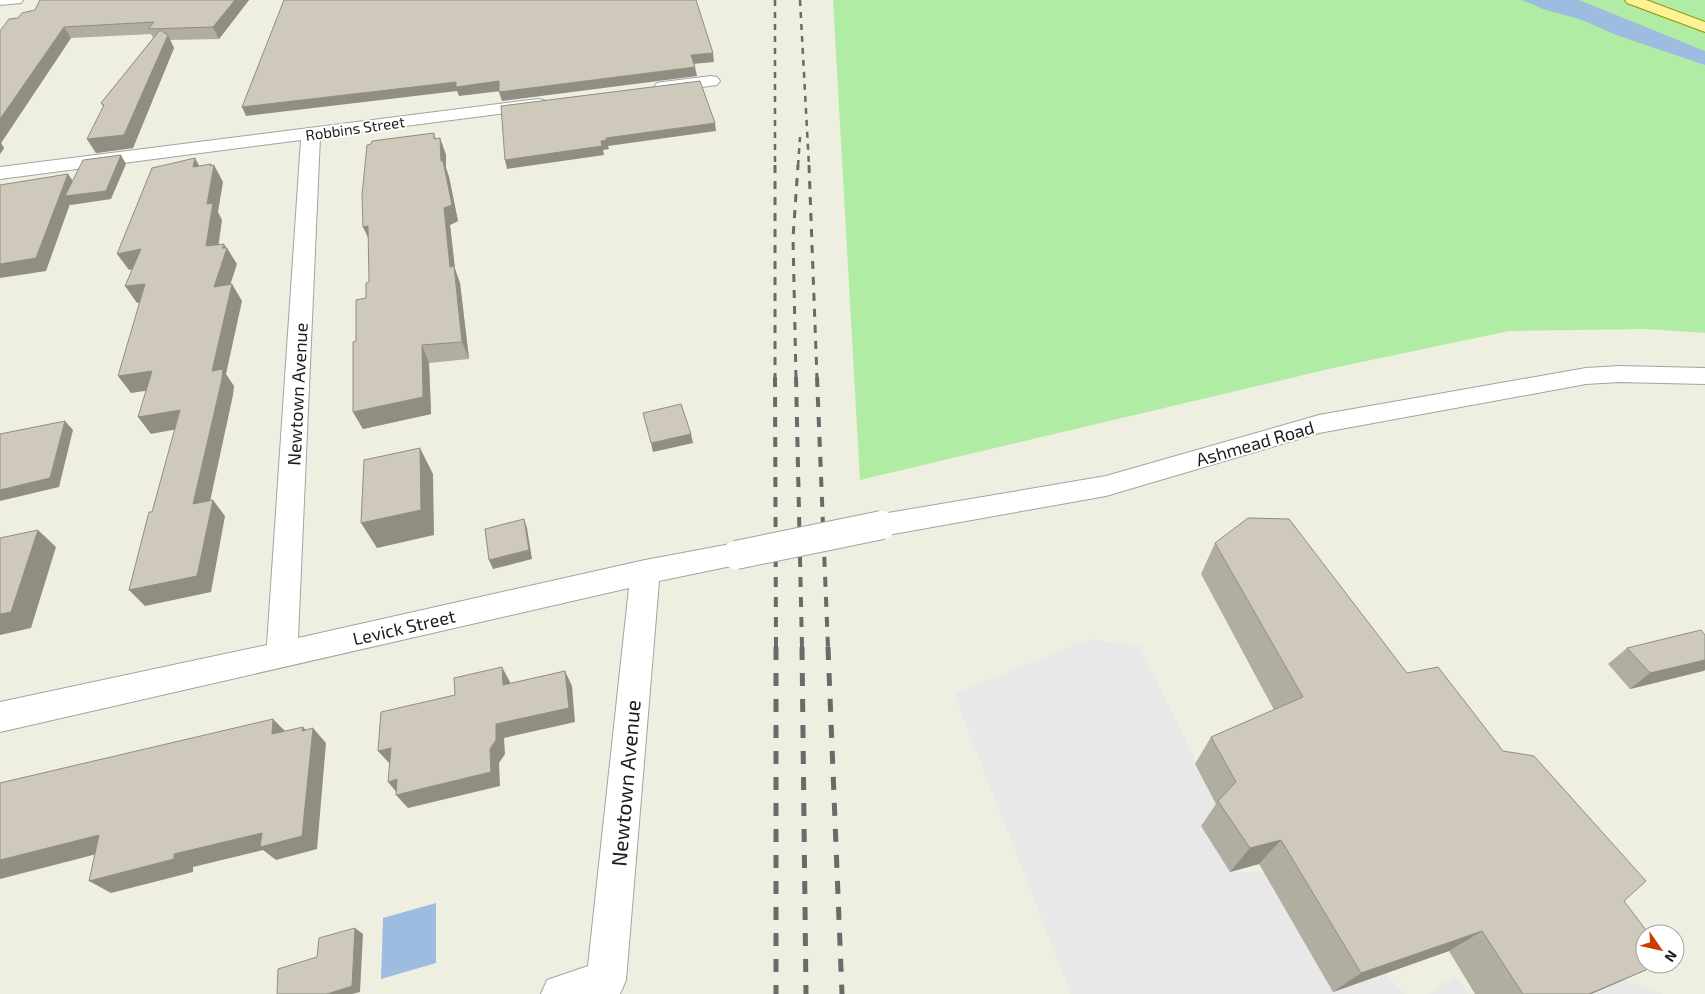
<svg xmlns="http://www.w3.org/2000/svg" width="1705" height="994" viewBox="0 0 1705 994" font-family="'Exo 2',sans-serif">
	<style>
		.grass { fill: #b0eca3 }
		.parking { fill: #e8e8e8 }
		.water { fill: #9ebcdf }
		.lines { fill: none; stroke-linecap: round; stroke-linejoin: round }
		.minor-casing { stroke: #a3a3a3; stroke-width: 2 }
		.major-casing { stroke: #959100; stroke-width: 2 }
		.minor { fill: #fff; fill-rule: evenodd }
		.major { fill: #fff296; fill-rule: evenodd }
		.rail-far3 { stroke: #6a6a6a; stroke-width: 2.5; stroke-dasharray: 6 6; stroke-linecap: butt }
		.rail-far2 { stroke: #6a6a6a; stroke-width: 3; stroke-dasharray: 8 8; stroke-linecap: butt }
		.rail-far1 { stroke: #6a6a6a; stroke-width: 4; stroke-dasharray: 10 10; stroke-linecap: butt }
		.rail { stroke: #6a6a6a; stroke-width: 5; stroke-dasharray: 13 13; stroke-linecap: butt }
		.minor-bridge-casing { stroke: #a3a3a3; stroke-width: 30; stroke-linecap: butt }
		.minor-bridge { stroke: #fff; stroke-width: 28 }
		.wall { fill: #b1ada0 }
		.shaded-wall { fill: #908d82 }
		.building { fill: #cec9ba; stroke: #908d82 }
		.labels { text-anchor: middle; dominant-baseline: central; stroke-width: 4; stroke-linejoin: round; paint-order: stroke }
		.far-street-label { font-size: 15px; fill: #1c1c1c; stroke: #fff }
		.street-label { font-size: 18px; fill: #1c1c1c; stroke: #fff }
		.near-street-label { font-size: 21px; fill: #1c1c1c; stroke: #fff }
	</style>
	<rect width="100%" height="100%" fill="#eeeee1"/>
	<path class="grass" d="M 833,0 L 1705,0 L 1705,333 L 1647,329 L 1509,331 L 1333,368 L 860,480 Z"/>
	<path class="parking" d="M 1089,639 L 1140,646 L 1218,807 L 1230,872 L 1265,873 L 1333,992 L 1386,974 L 1405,994 L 1071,994 L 954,694 Z
		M 1455,976 L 1469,994 L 1428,994 Z
		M 1624,980 L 1663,994 L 1591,994 Z"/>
	<path class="water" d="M 1522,0 L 1579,0 L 1705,51 L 1705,65 L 1616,35 L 1582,20 L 1543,9 Z
		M 436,903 L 436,963 L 381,979 L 383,918 Z"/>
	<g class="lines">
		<g class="minor-casing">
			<path id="minor" d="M 0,0 L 23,0 L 21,3 L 0,5 Z
				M 711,76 L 717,77 L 720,81 L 717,85 L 663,92 L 657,91 L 654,87 L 657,83 L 663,82 Z
				M 538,99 L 544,100 L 547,104 L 544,108 L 320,137 L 298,638 L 645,560 L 736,543 L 746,547 L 750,555 L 746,563 L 659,581 L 626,980 L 620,994 L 541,994 L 547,980 L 588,966 L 629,588 L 0,732 L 0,702 L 267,645 L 301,140 L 0,179 L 0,167 Z
				M 1619,366 L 1705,368 L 1705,384 L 1619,382 L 1586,384 L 1319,433 L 1106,496 L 882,536 L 872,533 L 868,525 L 872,517 L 882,514 L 1106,476 L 1319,415 L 1586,368 Z"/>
		</g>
		<g class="major-casing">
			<path id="major" d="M 1625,0 L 1646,0 L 1705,22 L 1705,32 L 1627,3 Z"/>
		</g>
		<use href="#minor" class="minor"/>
		<use href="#major" class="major"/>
		<path class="rail-far3" d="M 775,0 L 775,166
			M 800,0 L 809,166
			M 798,166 L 800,137"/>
		<path class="rail-far2" d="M 775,165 L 775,378
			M 809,165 L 817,378
			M 796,378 L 793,238 L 798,165"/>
		<path class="rail-far1" d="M 775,377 L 776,648
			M 796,377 L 802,648
			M 817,377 L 828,648"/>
		<path class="rail" d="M 776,647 L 776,994
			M 802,647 L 806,994
			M 828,647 L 842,994"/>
		<g class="minor-bridge-casing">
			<path id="minor-bridge" d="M 736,555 L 882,525"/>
		</g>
		<use href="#minor-bridge" class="minor-bridge"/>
	</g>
	<path class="wall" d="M 40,0 L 249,0 L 219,39 L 170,40 L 174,48 L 133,148 L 96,153 L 87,139 L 103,107 L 101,103 L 153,38 L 151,34 L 71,38 L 1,143 L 4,148 L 0,154 L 0,31 L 18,18 L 35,10 Z
		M 434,133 L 436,139 L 440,138 L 446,155 L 446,168 L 449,177 L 458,221 L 450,225 L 455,269 L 460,283 L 469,359 L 429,363 L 431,414 L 363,429 L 353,412 L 356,341 L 369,282 Z
		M 1215,543 L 1407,673 L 1503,751 L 1624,901 L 1624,980 L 1591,994 L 1475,994 L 1449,951 L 1333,992 L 1259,864 L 1230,872 L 1201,826 L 1216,804 L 1195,764 L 1211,737 L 1274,710 L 1201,574 Z
		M 1705,635 L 1705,670 L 1703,671 L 1630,689 L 1608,664 L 1627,648 Z"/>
	<path class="shaded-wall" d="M 235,0 L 249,0 L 219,39 L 213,27 Z
		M 64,27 L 71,38 L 1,143 L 4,148 L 0,154 L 0,119 Z
		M 168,35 L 174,48 L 133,148 L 96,153 L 87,139 Z
		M 713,53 L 714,62 L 692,64 L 691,55 Z
		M 695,67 L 697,76 L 502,101 L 499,92 Z
		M 499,81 L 501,91 L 459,96 L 457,91 L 246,116 L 242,107 L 456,82 Z
		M 715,123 L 716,131 L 608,146 L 609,149 L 603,150 L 604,155 L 507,169 L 505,160 L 601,141 L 606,138 Z
		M 440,138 L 446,155 L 446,168 L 449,177 L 458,221 L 450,225 L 455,269 L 460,283 L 469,359 L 462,342 L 450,267 L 444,208 Z
		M 121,155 L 126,164 L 111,199 L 71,205 L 70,204 L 46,271 L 0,278 L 0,264 L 68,174 L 77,187 Z
		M 195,158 L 204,175 L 193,167 Z
		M 211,164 L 213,168 L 214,165 L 223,182 L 218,212 L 222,220 L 216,263 L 206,246 L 207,204 Z
		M 368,226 L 371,244 L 363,227 Z
		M 224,244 L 227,249 L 227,248 L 237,264 L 224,304 L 214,287 Z
		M 141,249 L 152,266 L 129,270 L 117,254 Z
		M 145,284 L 156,300 L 137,303 L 125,286 Z
		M 232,284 L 242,301 L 226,374 L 234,386 L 233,395 L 206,520 L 193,504 L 212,371 Z
		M 422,345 L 429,363 L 431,414 L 363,429 L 353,412 Z
		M 152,371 L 165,388 L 131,393 L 118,376 Z
		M 180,410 L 193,426 L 151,434 L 138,417 Z
		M 65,421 L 73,430 L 59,487 L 0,501 L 0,490 Z
		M 691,434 L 693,443 L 653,452 L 651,443 Z
		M 420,448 L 433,474 L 434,535 L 377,548 L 361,523 Z
		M 213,500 L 225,516 L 211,592 L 145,606 L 129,590 Z
		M 524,519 L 527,528 L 532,559 L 493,569 L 489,560 Z
		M 38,530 L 56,547 L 31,628 L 0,635 L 0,614 Z
		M 1705,660 L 1705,670 L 1703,671 L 1630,689 L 1650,673 Z
		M 502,667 L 510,682 L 511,700 L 503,685 Z
		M 565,671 L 572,686 L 575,722 L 504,738 L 505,754 L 499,763 L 500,786 L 408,808 L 396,795 L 399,795 L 388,782 L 490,749 L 496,724 Z
		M 273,719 L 288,734 L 272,734 Z
		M 303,727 L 312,736 L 313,728 L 326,743 L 317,849 L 276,860 L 263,850 L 193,867 L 193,872 L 111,893 L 89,881 L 174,854 L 302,731 Z
		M 391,748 L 390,764 L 378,751 Z
		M 99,835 L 120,848 L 0,879 L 0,860 Z
		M 1281,840 L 1259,864 L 1230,872 L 1250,848 Z
		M 355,928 L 363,934 L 360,992 L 352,994 L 327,994 Z
		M 1482,931 L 1449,951 L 1333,992 L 1361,973 Z
		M 1660,964 L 1591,994 L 1589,994 Z"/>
	<path class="building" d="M 40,0 L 235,0 L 213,27 L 148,29 L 154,22 L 64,27 L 0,119 L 0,31 L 9,19 L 18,18 L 22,13 L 35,10 Z
		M 284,0 L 696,0 L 713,53 L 691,55 L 695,67 L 499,92 L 499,81 L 456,87 L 456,82 L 242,107 Z
		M 160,30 L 168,35 L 124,135 L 87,139 L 104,105 L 101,103 Z
		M 700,81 L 715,123 L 606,138 L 607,140 L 601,141 L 602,146 L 505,160 L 501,106 Z
		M 434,133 L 434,139 L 440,138 L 441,161 L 443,161 L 452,205 L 444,208 L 450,267 L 454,266 L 462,342 L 422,345 L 423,397 L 353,412 L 353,342 L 356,341 L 356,300 L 366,298 L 366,283 L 369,282 L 368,226 L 363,227 L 362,195 L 367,145 L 371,144 L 372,141 Z
		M 121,155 L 106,191 L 65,196 L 83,160 Z
		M 195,158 L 193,167 L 211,164 L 210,166 L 214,165 L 207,204 L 213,203 L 206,246 L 224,244 L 222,248 L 227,248 L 214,287 L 232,284 L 212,371 L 223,369 L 222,379 L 193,504 L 213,500 L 197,576 L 129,590 L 149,512 L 152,512 L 180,410 L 138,417 L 152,371 L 118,376 L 145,284 L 125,286 L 141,249 L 117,254 L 152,168 Z
		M 68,174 L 36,258 L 0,264 L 0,185 Z
		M 681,404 L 691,434 L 651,443 L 643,413 Z
		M 65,421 L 50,478 L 0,490 L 0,434 Z
		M 420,448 L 421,510 L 361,523 L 364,460 Z
		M 1248,518 L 1289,519 L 1407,673 L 1438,667 L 1503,751 L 1534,756 L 1646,881 L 1624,901 L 1649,934 L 1645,934 L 1645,964 L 1660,964 L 1589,994 L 1523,994 L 1482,931 L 1361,973 L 1281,840 L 1250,848 L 1218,801 L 1236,782 L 1211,737 L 1303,697 L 1215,543 Z
		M 524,519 L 529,550 L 489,560 L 485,529 Z
		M 38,530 L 11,612 L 0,614 L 0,538 Z
		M 1701,630 L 1705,635 L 1705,660 L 1650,673 L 1627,648 Z
		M 502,667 L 503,685 L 565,671 L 569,708 L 496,724 L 496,740 L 490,749 L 491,772 L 396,795 L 397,779 L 388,782 L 391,748 L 378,751 L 381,712 L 455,695 L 454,678 Z
		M 273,719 L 272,734 L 303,727 L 302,731 L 313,728 L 302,836 L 260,847 L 262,833 L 174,854 L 174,859 L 89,881 L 99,835 L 0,860 L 0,783 Z
		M 355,928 L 352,986 L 327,994 L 277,994 L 278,969 L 317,957 L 319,938 Z"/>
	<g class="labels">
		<g class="far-street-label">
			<text transform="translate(355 128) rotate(-8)">Robbins Street</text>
		</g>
		<g class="street-label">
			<text transform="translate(297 394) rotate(-87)">Newtown Avenue</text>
			<text transform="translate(1255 443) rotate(-16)">Ashmead Road</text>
			<text transform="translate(404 627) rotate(-13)">Levick Street</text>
		</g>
		<g class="near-street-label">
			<text transform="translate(625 783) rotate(-85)">Newtown Avenue</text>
		</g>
	</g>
	<g transform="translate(1660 949) rotate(124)"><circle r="24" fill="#ffffff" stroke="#a4a4a4"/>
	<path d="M0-4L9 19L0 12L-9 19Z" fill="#c93e00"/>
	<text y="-8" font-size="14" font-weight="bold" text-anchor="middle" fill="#1c1c1c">N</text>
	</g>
</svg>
